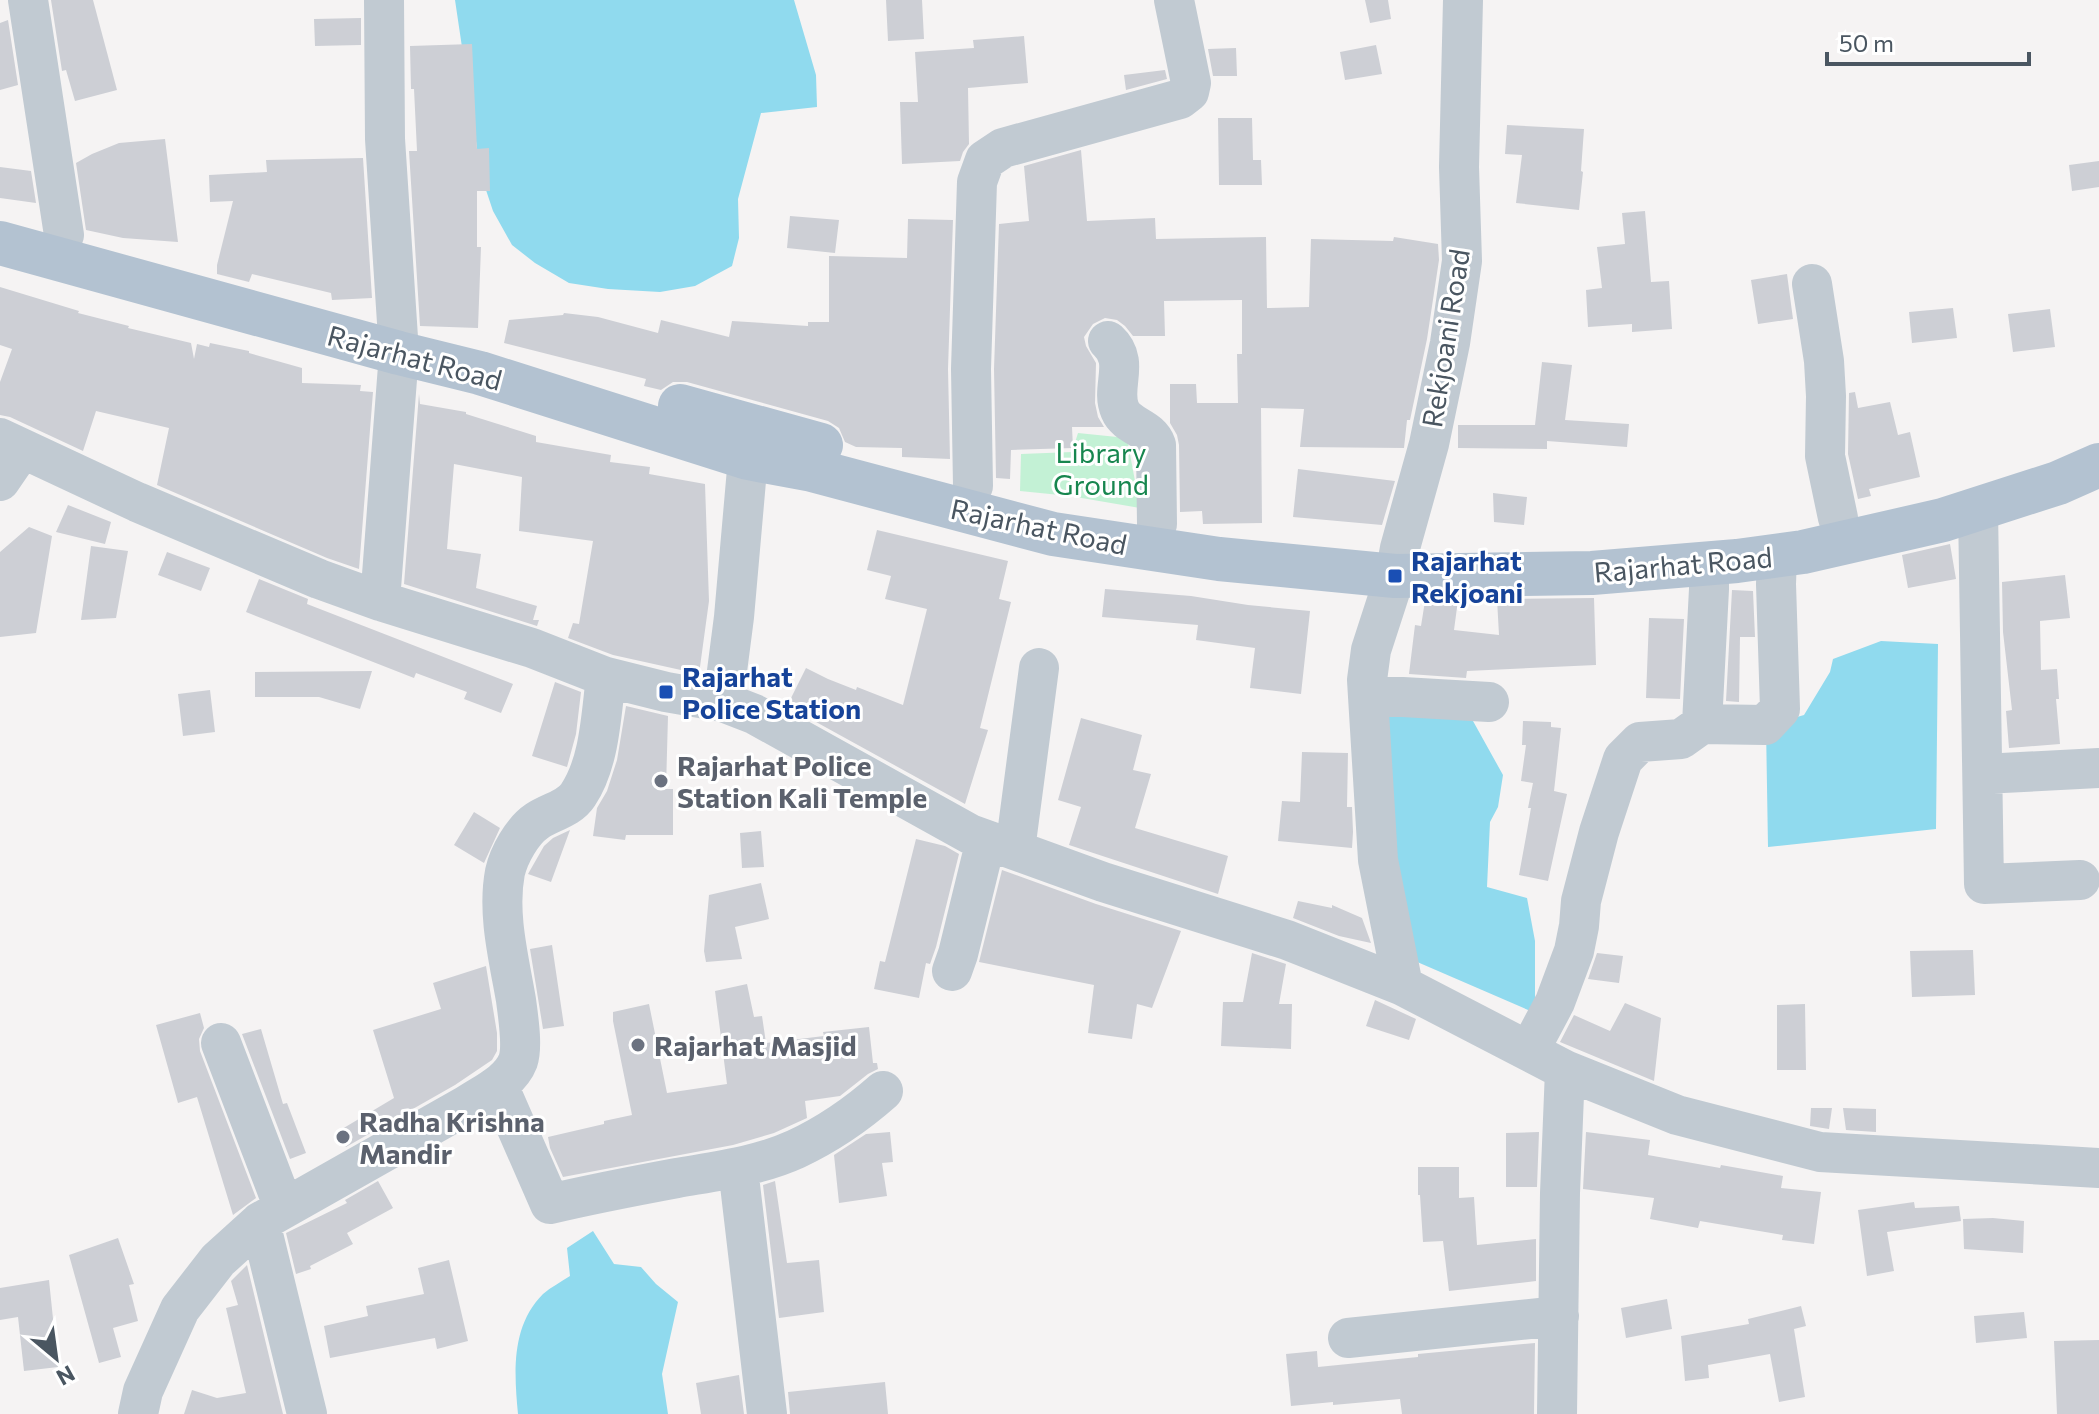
<svg xmlns="http://www.w3.org/2000/svg" width="2099" height="1414" viewBox="0 0 2099 1414" font-family="Commissioner,sans-serif">
	<style>
		.green { fill: #c3f1d5 }
		.water { fill: #90daee }
		.building { fill: #cdcfd5 }
		.lines { fill: none; stroke-linecap: round; stroke-linejoin: round }
		.minor { stroke: #c1cad2; stroke-width: 40 }
		.major { stroke: #b3c2d1; stroke-width: 44 }
		.transit-dot { fill: #1a4fb4; stroke: #fff; stroke-width: 3 }
		.worship-dot { fill: #6b7280; stroke: #fff; stroke-width: 3 }
		.labels { text-anchor: middle; dominant-baseline: central; stroke-width: 6; stroke-linejoin: round; paint-order: stroke }
		.street-label { font-size: 28px; fill: #4a5661; stroke: #fff }
		.park-label { font-size: 28px; fill: #17864f; stroke: #fff }
		.transit-label { font-size: 28px; font-weight: bold; fill: #164399; stroke: #fff; text-anchor: start }
		.worship-label { font-size: 28px; font-weight: bold; fill: #5b616d; stroke: #fff; text-anchor: start }
	</style>
	<rect width="100%" height="100%" fill="#f5f3f3"/>
	<path class="green" d="M 1078,433 L 1127,438 L 1140,508 L 1070,496 L 1020,491 L 1021,454 L 1072,452 Z"/>
	<path class="water" d="M 455,0 L 794,0 L 816,75 L 817,107 L 761,113 L 738,199 L 739,238 L 732,266 L 695,286 L 660,292 L 608,289 L 569,283 L 535,263 L 512,245 L 493,211 L 481,175 Z
		M 1881,641 L 1938,644 L 1936,829 L 1768,847 L 1766,726 L 1804,715 L 1830,672 L 1833,659 Z
		M 1379,705 L 1468,712 L 1503,775 L 1498,807 L 1490,822 L 1487,887 L 1527,898 L 1535,941 L 1535,1013 L 1408,958 Z
		M 593,1231 L 614,1264 L 641,1267 L 656,1284 L 678,1302 L 662,1374 L 668,1414 L 518,1414 C 514,1372 511,1326 543,1294 C 551,1287 561,1282 570,1276 L 567,1248 Z"/>
	<path class="building" d="M 51,0 L 93,0 L 117,90 L 75,101 L 66,70 L 62,71 Z
		M 886,0 L 922,0 L 924,39 L 888,41 Z
		M 1365,0 L 1388,0 L 1391,19 L 1370,23 Z
		M 361,18 L 361,45 L 315,46 L 314,19 Z
		M 8,20 L 18,85 L 0,90 L 0,23 Z
		M 1024,36 L 1028,83 L 968,88 L 969,144 L 963,152 L 960,161 L 902,164 L 900,102 L 918,102 L 915,52 L 974,48 L 973,40 Z
		M 472,44 L 477,149 L 489,148 L 490,191 L 477,191 L 477,247 L 481,247 L 478,328 L 420,326 L 409,151 L 417,151 L 414,89 L 411,89 L 410,46 Z
		M 1376,45 L 1382,74 L 1345,80 L 1340,52 Z
		M 1236,48 L 1237,76 L 1213,76 L 1208,49 Z
		M 1165,70 L 1167,79 L 1126,90 L 1124,75 Z
		M 1218,118 L 1252,118 L 1253,160 L 1261,160 L 1262,185 L 1219,185 Z
		M 1507,125 L 1584,129 L 1581,171 L 1583,172 L 1579,210 L 1516,203 L 1522,155 L 1505,154 Z
		M 165,139 L 178,242 L 123,238 L 86,230 L 76,163 L 92,154 L 119,143 Z
		M 1081,150 L 1087,221 L 1155,218 L 1156,239 L 1266,237 L 1267,308 L 1309,307 L 1311,239 L 1393,241 L 1394,237 L 1438,244 L 1439,260 L 1427,339 L 1410,420 L 1407,420 L 1404,448 L 1300,447 L 1304,409 L 1261,408 L 1262,523 L 1203,524 L 1202,511 L 1180,512 L 1179,445 L 1177,435 L 1170,423 L 1170,384 L 1196,384 L 1197,403 L 1238,403 L 1237,354 L 1242,354 L 1242,300 L 1164,301 L 1165,336 L 1133,336 L 1125,326 L 1117,320 L 1105,318 L 1093,324 L 1084,337 L 1086,346 L 1096,363 L 1095,403 L 1098,417 L 1104,427 L 1072,427 L 1073,448 L 1011,450 L 1010,479 L 996,478 L 994,369 L 999,224 L 1029,221 L 1024,166 Z
		M 363,158 L 372,298 L 332,300 L 331,293 L 252,274 L 249,282 L 217,274 L 217,265 L 233,201 L 210,202 L 209,175 L 267,172 L 266,160 Z
		M 2099,161 L 2099,187 L 2072,191 L 2069,165 Z
		M 0,167 L 31,171 L 36,203 L 0,198 Z
		M 1645,211 L 1651,282 L 1669,281 L 1672,329 L 1632,332 L 1632,324 L 1588,327 L 1586,290 L 1602,288 L 1597,247 L 1625,244 L 1622,213 Z
		M 790,216 L 839,220 L 835,253 L 787,248 Z
		M 908,219 L 953,220 L 948,369 L 950,459 L 902,457 L 902,448 L 856,447 L 845,442 L 839,428 L 828,421 L 687,382 L 673,382 L 661,390 L 644,386 L 646,379 L 504,343 L 509,320 L 563,315 L 564,313 L 598,317 L 658,333 L 661,320 L 729,337 L 732,321 L 808,326 L 808,322 L 829,322 L 829,256 L 907,258 Z
		M 1787,274 L 1793,319 L 1758,324 L 1751,280 Z
		M 0,287 L 79,311 L 78,313 L 129,326 L 128,328 L 191,343 L 194,359 L 197,344 L 209,347 L 210,343 L 249,351 L 249,353 L 302,368 L 302,383 L 361,385 L 360,391 L 373,392 L 359,569 L 327,558 L 157,485 L 169,428 L 96,411 L 83,451 L 10,417 L 0,415 L 0,382 L 12,349 L 0,345 Z
		M 1953,308 L 1957,338 L 1912,343 L 1909,312 Z
		M 2050,309 L 2055,347 L 2013,352 L 2008,314 Z
		M 1542,362 L 1572,365 L 1565,420 L 1629,424 L 1627,447 L 1547,441 L 1547,449 L 1458,448 L 1458,425 L 1535,425 Z
		M 1855,392 L 1858,408 L 1890,402 L 1898,435 L 1910,432 L 1920,477 L 1869,489 L 1871,496 L 1858,499 L 1848,454 L 1849,393 Z
		M 419,394 L 420,404 L 466,412 L 466,414 L 536,436 L 536,442 L 611,455 L 610,462 L 650,467 L 649,474 L 705,484 L 709,601 L 699,674 L 613,655 L 568,638 L 573,623 L 579,624 L 593,541 L 519,531 L 522,477 L 454,464 L 447,549 L 481,554 L 476,588 L 537,606 L 533,620 L 539,620 L 537,626 L 404,584 Z
		M 1298,469 L 1395,481 L 1382,525 L 1293,517 Z
		M 1493,493 L 1527,497 L 1524,525 L 1494,522 Z
		M 68,505 L 111,522 L 105,544 L 56,532 Z
		M 29,527 L 52,536 L 36,633 L 0,637 L 0,552 Z
		M 877,530 L 1008,561 L 999,599 L 1011,602 L 980,728 L 988,730 L 965,804 L 787,706 L 806,668 L 828,679 L 856,690 L 857,687 L 903,705 L 927,609 L 885,599 L 891,576 L 867,570 Z
		M 1950,544 L 1956,579 L 1908,588 L 1902,555 Z
		M 91,546 L 128,551 L 116,618 L 81,620 Z
		M 167,552 L 210,568 L 201,591 L 158,575 Z
		M 2065,575 L 2070,618 L 2040,621 L 2041,670 L 2057,669 L 2059,699 L 2056,699 L 2060,744 L 2009,748 L 2006,711 L 2012,710 L 2003,632 L 2002,582 Z
		M 259,579 L 308,599 L 307,604 L 513,684 L 501,713 L 464,699 L 467,692 L 416,673 L 414,678 L 246,612 Z
		M 1105,589 L 1191,596 L 1248,605 L 1310,611 L 1301,694 L 1250,688 L 1255,648 L 1196,640 L 1198,625 L 1102,617 Z
		M 1732,590 L 1753,591 L 1755,637 L 1740,637 L 1739,702 L 1726,701 Z
		M 1594,598 L 1596,665 L 1467,671 L 1466,678 L 1409,674 L 1415,625 L 1421,626 L 1425,601 L 1458,600 L 1454,630 L 1499,635 L 1497,599 Z
		M 1649,618 L 1684,619 L 1680,699 L 1646,698 Z
		M 372,671 L 360,709 L 319,697 L 255,697 L 255,672 Z
		M 555,682 L 581,692 L 576,734 L 567,767 L 532,756 Z
		M 210,690 L 215,732 L 183,736 L 178,694 Z
		M 626,706 L 668,716 L 666,789 L 673,789 L 673,835 L 626,835 L 625,840 L 593,836 L 597,808 L 607,791 L 617,760 Z
		M 1081,718 L 1142,735 L 1133,770 L 1151,774 L 1135,828 L 1228,856 L 1218,894 L 1069,845 L 1081,807 L 1058,800 Z
		M 1523,721 L 1551,722 L 1551,727 L 1561,728 L 1554,791 L 1567,794 L 1548,881 L 1519,875 L 1527,831 L 1531,808 L 1528,808 L 1533,783 L 1521,781 L 1526,745 L 1522,745 Z
		M 1302,752 L 1348,753 L 1347,807 L 1352,807 L 1353,832 L 1352,848 L 1278,841 L 1282,801 L 1300,802 Z
		M 474,812 L 500,828 L 484,863 L 454,845 Z
		M 570,830 L 551,882 L 528,874 L 544,846 L 553,838 Z
		M 761,831 L 764,867 L 742,868 L 740,833 Z
		M 916,839 L 945,846 L 959,854 L 936,947 L 930,964 L 926,963 L 919,998 L 874,989 L 880,961 L 885,962 Z
		M 1002,870 L 1096,904 L 1181,931 L 1152,1008 L 1137,1004 L 1132,1039 L 1088,1033 L 1094,985 L 979,962 Z
		M 761,883 L 769,919 L 735,927 L 742,959 L 706,962 L 704,951 L 709,895 Z
		M 1298,901 L 1332,908 L 1332,905 L 1362,918 L 1371,943 L 1339,936 L 1293,918 Z
		M 552,945 L 564,1026 L 543,1029 L 530,949 Z
		M 1973,950 L 1975,995 L 1912,997 L 1910,951 Z
		M 1252,953 L 1286,964 L 1279,1004 L 1292,1004 L 1291,1049 L 1221,1046 L 1223,1002 L 1243,1002 Z
		M 1597,953 L 1623,956 L 1619,983 L 1588,979 Z
		M 486,966 L 497,1033 L 497,1051 L 492,1060 L 455,1085 L 346,1147 L 337,1132 L 394,1098 L 373,1030 L 441,1009 L 433,983 Z
		M 747,984 L 754,1017 L 762,1016 L 766,1043 L 824,1036 L 823,1032 L 869,1027 L 873,1063 L 877,1063 L 878,1069 L 868,1074 L 840,1096 L 805,1101 L 807,1118 L 774,1133 L 733,1145 L 563,1177 L 550,1148 L 548,1137 L 604,1124 L 604,1121 L 632,1115 L 613,1021 L 613,1012 L 649,1004 L 667,1093 L 727,1084 L 715,991 Z
		M 1375,1000 L 1416,1019 L 1409,1040 L 1366,1026 Z
		M 1625,1003 L 1661,1018 L 1654,1081 L 1560,1042 L 1574,1015 L 1610,1031 Z
		M 1805,1004 L 1806,1070 L 1777,1070 L 1777,1005 Z
		M 200,1013 L 204,1028 L 199,1039 L 200,1051 L 256,1198 L 233,1215 L 197,1097 L 178,1103 L 156,1025 Z
		M 261,1029 L 283,1104 L 287,1103 L 306,1153 L 290,1159 L 242,1034 Z
		M 1811,1108 L 1832,1108 L 1829,1129 L 1810,1126 Z
		M 1843,1108 L 1876,1109 L 1876,1132 L 1846,1130 Z
		M 890,1132 L 893,1162 L 882,1163 L 887,1196 L 839,1203 L 834,1155 L 866,1134 Z
		M 1539,1132 L 1537,1187 L 1506,1187 L 1506,1133 Z
		M 1586,1132 L 1650,1140 L 1648,1155 L 1720,1168 L 1721,1165 L 1783,1176 L 1781,1188 L 1821,1192 L 1814,1244 L 1782,1240 L 1783,1235 L 1700,1221 L 1698,1228 L 1650,1219 L 1654,1198 L 1583,1189 Z
		M 1418,1167 L 1459,1167 L 1459,1198 L 1474,1197 L 1477,1245 L 1536,1239 L 1536,1281 L 1449,1291 L 1443,1241 L 1423,1242 L 1420,1195 L 1418,1195 Z
		M 378,1181 L 393,1208 L 347,1233 L 353,1244 L 310,1266 L 311,1269 L 296,1274 L 286,1233 L 347,1203 L 345,1200 Z
		M 775,1181 L 787,1263 L 819,1260 L 824,1312 L 779,1318 L 763,1185 Z
		M 1914,1202 L 1915,1208 L 1959,1206 L 1961,1221 L 1887,1232 L 1894,1271 L 1867,1276 L 1858,1210 Z
		M 1993,1218 L 2024,1221 L 2023,1253 L 1964,1249 L 1963,1219 Z
		M 118,1238 L 134,1284 L 129,1285 L 138,1321 L 113,1328 L 121,1357 L 99,1363 L 69,1255 Z
		M 449,1260 L 468,1341 L 437,1349 L 435,1338 L 330,1358 L 324,1326 L 368,1316 L 366,1306 L 424,1294 L 418,1268 Z
		M 247,1265 L 283,1414 L 184,1414 L 192,1390 L 217,1398 L 246,1393 L 226,1308 L 238,1305 L 231,1281 Z
		M 49,1280 L 58,1367 L 24,1371 L 18,1317 L 0,1320 L 0,1288 Z
		M 1667,1299 L 1672,1329 L 1626,1338 L 1621,1308 Z
		M 1801,1306 L 1806,1326 L 1794,1329 L 1805,1397 L 1779,1402 L 1770,1354 L 1708,1365 L 1709,1378 L 1685,1381 L 1681,1336 L 1749,1324 L 1748,1319 Z
		M 2024,1312 L 2027,1338 L 1976,1343 L 1974,1316 Z
		M 2099,1340 L 2099,1414 L 2057,1414 L 2054,1341 Z
		M 1535,1343 L 1534,1414 L 1402,1414 L 1400,1399 L 1333,1405 L 1333,1402 L 1291,1406 L 1286,1354 L 1317,1351 L 1318,1367 L 1418,1357 L 1418,1354 Z
		M 739,1375 L 744,1414 L 701,1414 L 696,1383 Z
		M 885,1382 L 888,1414 L 790,1414 L 788,1392 Z"/>
	<g class="lines">
		<path class="minor" d="M 28,0 L 64,235
			M 1812,284 L 1824,361 L 1826,396 L 1825,456 L 1838,518
			M 1108,341 C 1131,362 1110,387 1120,410 C 1127,427 1150,427 1156,445 L 1157,524
			M 0,438 L 137,502 L 319,579 L 380,601 L 532,648 L 606,677 L 666,692 L 723,702 L 754,714 L 970,834 L 1103,882 L 1287,940 L 1403,986 L 1565,1070 L 1677,1115 L 1820,1152 L 2099,1168
			M 0,481 L 22,449
			M 973,486 L 971,369 L 977,182 L 985,160 L 1003,148 L 1180,99 L 1189,92 L 1191,83 L 1174,0
			M 1978,509 L 1984,884 L 2080,880
			M 380,601 L 399,353 L 385,139 L 384,0
			M 1368,695 L 1489,702
			M 723,702 L 734,617 L 748,458
			M 1702,724 L 1765,725 L 1780,709 L 1776,584 L 1777,556
			M 1983,774 L 2099,768
			M 1015,850 L 1039,668
			M 952,971 L 958,954 L 986,840
			M 1403,986 L 1378,860 L 1367,680 L 1371,650 L 1395,576 L 1400,548 L 1429,444 L 1450,343 L 1462,261 L 1459,167 L 1463,0
			M 221,1043 L 284,1208
			M 1529,1051 L 1555,1002 L 1574,951 L 1579,926 L 1581,901 L 1599,832 L 1623,759 L 1640,742 L 1681,739 L 1702,724 L 1709,589 L 1709,564
			M 498,1085 L 550,1204 C 592,1194 634,1186 677,1178 C 717,1171 759,1166 796,1149 C 828,1134 857,1114 883,1091
			M 738,1168 L 767,1414
			M 260,1222 L 307,1414
			M 1348,1338 L 1559,1316
			M 138,1414 L 143,1391 L 180,1309 L 218,1260 L 260,1222 L 467,1105 C 485,1093 510,1082 518,1061 C 523,1046 518,1016 516,1000 C 509,959 497,914 505,872 C 509,855 522,831 537,821 C 550,812 569,809 578,795 C 600,762 601,715 606,677
			M 1557,1414 L 1560,1193 L 1565,1070"/>
		<path class="major" d="M 0,243 L 399,353 L 480,373 L 748,458 L 812,470 L 1053,534 L 1219,559 L 1395,576 L 1592,573 L 1737,561 L 1803,552 L 1943,520 L 2058,483 L 2099,465
			M 680,406 L 821,445"/>
	</g>
	<g class="transit-dot">
		<rect x="1387" y="568" width="16" height="16" rx="4"/>
		<rect x="658" y="684" width="16" height="16" rx="4"/>
	</g>
	<g class="worship-dot">
		<circle cx="661" cy="781" r="8"/>
		<circle cx="638" cy="1045" r="8"/>
		<circle cx="343" cy="1137" r="8"/>
	</g>
	<g class="labels">
		<g class="street-label">
			<text transform="translate(1445 338) rotate(-81)">Rekjoani Road</text>
			<text transform="translate(415 357) rotate(15)">Rajarhat Road</text>
			<text transform="translate(1039 526) rotate(12)">Rajarhat Road</text>
			<text transform="translate(1683 564) rotate(-5)">Rajarhat Road</text>
		</g>
		<g class="park-label">
			<text x="1101" y="452">Library<tspan x="1101" dy="32">Ground</tspan></text>
		</g>
		<g class="transit-label">
			<text x="1411" y="560">Rajarhat<tspan x="1411" dy="32">Rekjoani</tspan></text>
			<text x="682" y="676">Rajarhat<tspan x="682" dy="32">Police Station</tspan></text>
		</g>
		<g class="worship-label">
			<text x="677" y="765">Rajarhat Police<tspan x="677" dy="32">Station Kali Temple</tspan></text>
			<text x="654" y="1045">Rajarhat Masjid</text>
			<text x="359" y="1121">Radha Krishna<tspan x="359" dy="32">Mandir</tspan></text>
		</g>
	</g>
	<g transform="translate(56 1358) rotate(151)" stroke="#ffffff" stroke-width="6" paint-order="stroke">
	<path d="M0-6L14 30L0 20L-14 30Z" fill="#4a5661"/>
	<text y="-12" font-size="22" font-weight="bold" text-anchor="middle" fill="#4a5661">N</text>
	</g>
	<path d="M1827 52v12h202v-12" fill="none" stroke="#4a5661" stroke-width="4"/>
	<text x="1839" y="52" font-size="24" fill="#4a5661" stroke="#ffffff" stroke-width="6" paint-order="stroke">50 m</text>
</svg>
